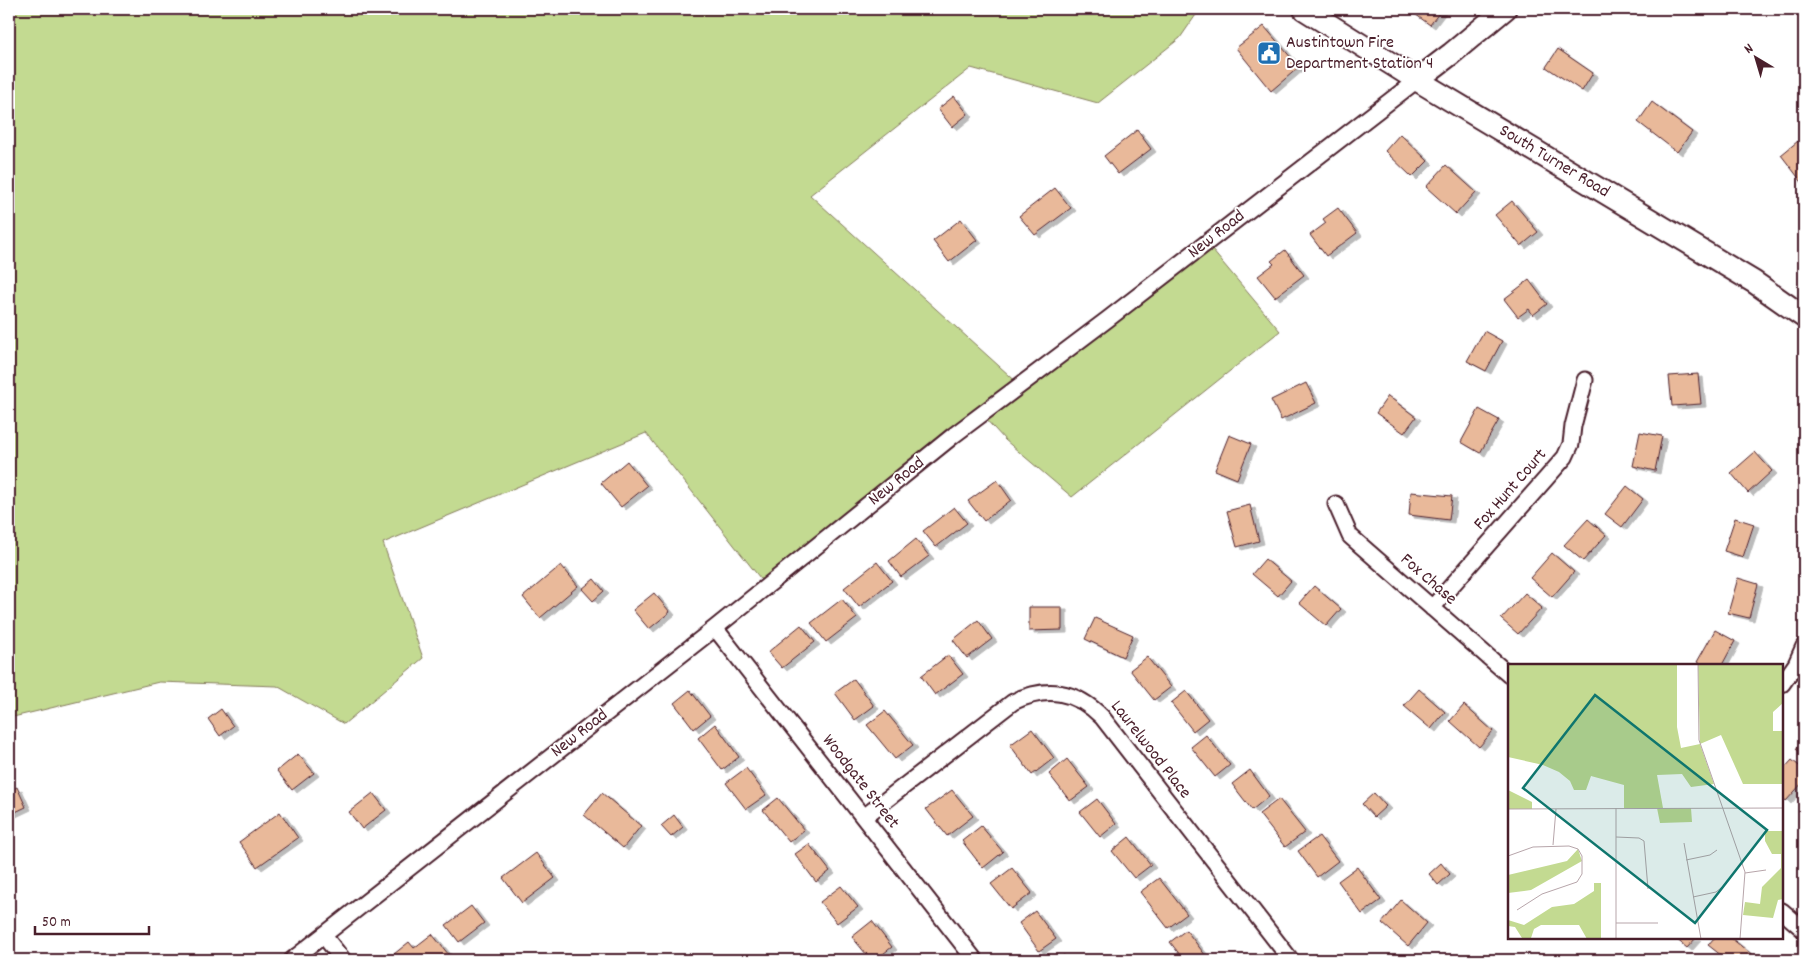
<svg xmlns="http://www.w3.org/2000/svg" width="1813" height="969" viewBox="0 0 1813 969" font-family="Dekko,sans-serif">
	<style>
		.green { fill: #c3da91; stroke: #867c5e }
		.building { fill: #e9b99a; stroke: #4a1f2b; filter: url(#shadow) }
		.lines { fill: none; stroke-linecap: round; stroke-linejoin: round }
		.street-casing { stroke: #4a1f2b; stroke-width: 19 }
		.secondary-casing { stroke: #4a1f2b; stroke-width: 25 }
		.street { stroke: #fff; stroke-width: 15 }
		.secondary { stroke: #fff; stroke-width: 21 }
		.labels { text-anchor: middle; dominant-baseline: central; stroke-width: 4; stroke-linejoin: round; paint-order: stroke }
		.poi-label { font-size: 18px; fill: #4a1f2b; stroke: #fff; text-anchor: start }
		.street-label { font-size: 18px; fill: #4a1f2b; stroke: #fff }
		.inset-road { fill: none; stroke: #b7a5aa; stroke-width: 1 }
		.view { fill: #0f766e; fill-opacity: 0.15; stroke: #0f766e; stroke-width: 2.5 }
		.inset-edge { fill: none; stroke: #4a1f2b; stroke-width: 2.5 }
	</style>
	<defs>
		<filter id="shadow"><feDropShadow dx="5" dy="3" stdDeviation="0" flood-color="#0004"/></filter>
	</defs>
	<rect width="100%" height="100%" fill="#fff"/>
	<filter id="ink" filterUnits="userSpaceOnUse"><feTurbulence type="fractalNoise" baseFrequency=".02" numOctaves="2"/><feDisplacementMap in="SourceGraphic" scale="10" xChannelSelector="R" yChannelSelector="G"/><feConvolveMatrix kernelMatrix="1 2 1 2 8 2 1 2 1" color-interpolation-filters="sRGB"/></filter>
	<g filter="url(#ink)">
		<path class="green" d="M 9,9 L 1200,9 L 1180,38 L 1098,103 L 971,68 L 810,195 L 1020,385 L 1207,244 L 1280,331 L 1072,497 L 1005,440 L 982,415 L 767,587 L 646,433 L 383,543 L 423,658 L 344,724 L 277,686 L 159,682 L 9,718 Z"/>
		<path class="building" d="M 1408,9 L 1442,9 L 1430,25 Z
			M 1264,26 L 1299,67 L 1271,91 L 1236,48 Z
			M 1558,49 L 1593,73 L 1582,91 L 1546,67 Z
			M 954,96 L 968,114 L 952,127 L 938,109 Z
			M 1652,102 L 1692,132 L 1677,152 L 1638,122 Z
			M 1137,130 L 1151,149 L 1118,174 L 1104,156 Z
			M 1400,134 L 1428,161 L 1412,177 L 1385,151 Z
			M 1798,141 L 1804,149 L 1804,185 L 1781,155 Z
			M 1446,165 L 1476,192 L 1456,214 L 1426,187 Z
			M 1055,188 L 1071,208 L 1035,235 L 1019,216 Z
			M 1512,201 L 1538,232 L 1521,246 L 1495,215 Z
			M 1338,208 L 1357,233 L 1326,256 L 1310,235 L 1326,223 L 1323,219 Z
			M 961,219 L 977,240 L 949,262 L 933,241 Z
			M 1285,250 L 1304,275 L 1275,297 L 1258,276 L 1274,264 L 1271,261 Z
			M 1529,280 L 1547,304 L 1533,315 L 1529,309 L 1518,317 L 1504,299 Z
			M 1484,331 L 1502,341 L 1486,371 L 1467,361 Z
			M 1698,374 L 1701,404 L 1672,406 L 1669,376 Z
			M 1306,383 L 1316,403 L 1281,420 L 1271,400 Z
			M 1388,396 L 1416,417 L 1404,433 L 1376,413 Z
			M 1479,409 L 1499,420 L 1480,453 L 1461,442 Z
			M 1640,432 L 1662,436 L 1655,471 L 1633,466 Z
			M 1229,435 L 1251,444 L 1237,479 L 1215,470 Z
			M 1755,452 L 1772,471 L 1748,493 L 1731,473 Z
			M 627,461 L 647,486 L 621,507 L 601,483 Z
			M 997,480 L 1011,500 L 984,521 L 968,501 Z
			M 1627,486 L 1643,499 L 1622,527 L 1605,514 Z
			M 1411,492 L 1452,496 L 1449,520 L 1409,515 Z
			M 1250,505 L 1259,541 L 1237,547 L 1227,511 Z
			M 954,507 L 967,523 L 936,547 L 923,531 Z
			M 1735,518 L 1754,524 L 1743,557 L 1724,551 Z
			M 1588,519 L 1606,535 L 1583,561 L 1564,545 Z
			M 916,539 L 929,556 L 901,577 L 889,561 Z
			M 1552,553 L 1574,572 L 1552,597 L 1530,578 Z
			M 1265,559 L 1291,581 L 1278,596 L 1252,574 Z
			M 877,562 L 892,581 L 859,607 L 844,588 Z
			M 561,565 L 578,586 L 540,618 L 523,597 Z
			M 1738,578 L 1758,584 L 1749,618 L 1728,613 Z
			M 594,579 L 604,591 L 593,601 L 582,589 Z
			M 1314,586 L 1341,609 L 1326,626 L 1299,603 Z
			M 654,593 L 670,612 L 649,629 L 633,610 Z
			M 1525,593 L 1542,608 L 1518,634 L 1501,619 Z
			M 842,599 L 857,618 L 826,642 L 811,623 Z
			M 1029,607 L 1062,607 L 1062,630 L 1029,631 Z
			M 1095,618 L 1133,635 L 1123,657 L 1085,639 Z
			M 978,620 L 992,639 L 967,658 L 953,640 Z
			M 801,625 L 815,642 L 782,668 L 768,652 Z
			M 1715,630 L 1735,641 L 1722,665 L 1704,665 L 1697,662 Z
			M 948,655 L 963,674 L 935,695 L 921,676 Z
			M 1147,657 L 1171,687 L 1154,700 L 1130,670 Z
			M 854,679 L 874,706 L 855,720 L 835,693 Z
			M 1419,689 L 1445,712 L 1431,729 L 1404,706 Z
			M 690,690 L 710,716 L 694,729 L 674,703 Z
			M 1186,691 L 1208,719 L 1193,731 L 1171,703 Z
			M 1464,705 L 1493,731 L 1479,747 L 1450,721 Z
			M 221,709 L 233,726 L 220,736 L 208,719 Z
			M 885,711 L 913,745 L 895,759 L 867,725 Z
			M 715,724 L 739,757 L 722,770 L 698,738 Z
			M 1032,729 L 1054,758 L 1032,775 L 1010,745 Z
			M 1206,735 L 1230,765 L 1215,777 L 1191,747 Z
			M 1804,739 L 1804,756 L 1796,749 Z
			M 298,754 L 314,773 L 292,790 L 277,771 Z
			M 1067,759 L 1089,787 L 1070,801 L 1049,774 Z
			M 1792,760 L 1804,770 L 1804,781 L 1786,801 L 1782,797 L 1782,771 Z
			M 746,768 L 766,795 L 746,809 L 726,783 Z
			M 1250,770 L 1269,796 L 1252,810 L 1232,784 Z
			M 17,787 L 26,807 L 9,815 L 9,791 Z
			M 952,790 L 973,816 L 947,836 L 926,809 Z
			M 373,793 L 386,810 L 362,829 L 349,812 Z
			M 602,793 L 641,826 L 623,848 L 584,815 Z
			M 1374,793 L 1386,806 L 1374,817 L 1362,804 Z
			M 778,798 L 804,830 L 789,842 L 763,810 Z
			M 1097,799 L 1116,824 L 1100,837 L 1080,812 Z
			M 1279,799 L 1305,832 L 1285,847 L 1259,814 Z
			M 280,812 L 298,838 L 257,867 L 239,842 Z
			M 674,815 L 683,827 L 671,837 L 661,826 Z
			M 981,826 L 1003,852 L 983,868 L 962,841 Z
			M 1319,836 L 1338,861 L 1317,877 L 1298,851 Z
			M 1129,837 L 1151,865 L 1134,878 L 1112,851 Z
			M 809,844 L 830,871 L 816,882 L 795,854 Z
			M 536,853 L 555,878 L 522,903 L 503,878 Z
			M 1441,863 L 1450,874 L 1438,885 L 1429,874 Z
			M 1357,867 L 1381,900 L 1362,914 L 1338,881 Z
			M 1012,868 L 1032,893 L 1011,909 L 991,884 Z
			M 1159,878 L 1187,914 L 1168,928 L 1140,892 Z
			M 841,886 L 858,907 L 837,923 L 820,902 Z
			M 1401,900 L 1427,923 L 1408,946 L 1382,923 Z
			M 471,906 L 484,923 L 459,942 L 446,925 Z
			M 1035,911 L 1056,939 L 1039,951 L 1019,923 Z
			M 872,921 L 892,947 L 875,960 L 871,960 L 852,937 Z
			M 1186,930 L 1209,960 L 1184,960 L 1170,942 Z
			M 432,934 L 453,960 L 399,960 L 394,954 L 409,942 L 414,948 Z
			M 1675,938 L 1696,938 L 1687,948 Z
			M 1714,938 L 1731,938 L 1751,954 L 1746,960 L 1727,960 L 1708,945 Z
			M 1064,955 L 1068,960 L 1057,960 Z"/>
		<g class="lines">
			<g class="street-casing">
				<path id="street" d="M 1336,504 L 1350,536 L 1509,675
					M 1432,608 L 1565,457 L 1571,444 L 1573,426 L 1585,380
					M 715,628 L 975,960
					M 1782,684 L 1796,664 L 1804,646
					M 864,817 L 1013,702 C 1047,686 1075,690 1102,717 L 1291,960
					M 1782,911 L 1804,930
					M 324,936 L 343,960
					M 292,960 L 715,628 L 954,435 L 1108,319 L 1417,80"/>
			</g>
			<g class="secondary-casing">
				<path id="secondary" d="M 1304,9 L 1417,80 L 1754,282 L 1804,317
					M 1417,80 L 1451,54 L 1505,9"/>
			</g>
			<use href="#street" class="street"/>
			<use href="#secondary" class="secondary"/>
		</g>
	</g>
	<defs>
		<g id="civic-square" transform="scale(1.25)"><rect x="-9" y="-9" width="18" height="18" rx="4" fill="#1f6fb2" stroke="#fff"/><path d="M-.6-6.5H3V-4.5H.6V-3L4-1V1h2V6H-6V1h2V-1L-.6-3ZM-1.2 2.5V6h2.4V2.5Z" fill="#fff"/></g>
	</defs>
	<g fill-rule="evenodd">
		<use href="#civic-square" x="1269" y="53"/>
	</g>
	<g class="labels">
		<g class="poi-label">
			<text x="1286" y="43">Austintown Fire<tspan x="1286" dy="21">Department Station 4</tspan></text>
		</g>
		<g class="street-label">
			<text transform="translate(1554 162) rotate(31)">South Turner Road</text>
			<text transform="translate(1217 235) rotate(-38)">New Road</text>
			<text transform="translate(897 482) rotate(-39)">New Road</text>
			<text transform="translate(1511 490) rotate(-49)">Fox Hunt Court</text>
			<text transform="translate(1428 580) rotate(41)">Fox Chase</text>
			<text transform="translate(580 734) rotate(-38)">New Road</text>
			<text transform="translate(1150 750) rotate(52)">Laurelwood Place</text>
			<text transform="translate(860 782) rotate(52)">Woodgate Street</text>
		</g>
	</g>
	<g transform="translate(1508 664)">
		<rect width="275" height="275" fill="#fff"/>
		<path d="M 0,0 L 169,0 L 169,63 L 173,84 L 192,80 L 190,0 L 275,0 L 275,39 L 265,48 L 265,67 L 275,67 L 275,120 L 235,120 L 213,71 L 192,80 L 206,120 L 183,123 L 174,110 L 149,111 L 155,144 L 183,144 L 184,158 L 152,159 L 149,144 L 116,144 L 116,121 L 83,112 L 78,126 L 66,126 L 62,117 L 51,108 L 35,101 L 0,93 ZM 0,126 L 24,138 L 24,145 L 0,145 ZM 257,167 L 275,167 L 275,235 L 270,236 L 265,254 L 235,251 L 237,238 L 252,240 L 254,223 L 273,204 L 273,190 L 264,190 L 257,177 ZM 70,185 L 74,197 L 23,226 L 0,229 L 0,211 L 59,197 ZM 86,219 L 93,219 L 93,275 L 79,275 L 71,261 L 33,261 L 26,265 L 23,274 L 14,274 L 7,263 L 0,262 L 0,256 L 16,261 L 44,243 L 66,240 L 86,227 Z" fill="#c3da91"/>
		<path class="inset-road" d="M 190,0 L 191,76 L 237,208 L 232,275M 0,145 L 275,144M 108,173 L 131,174 L 136,177 L 140,225M 176,179 L 193,275M 45,181 L 48,145M 0,192 L 25,183 L 61,182 L 70,185 L 74,192 L 74,210 L 69,218 L 34,230 L 9,246M 178,196 L 202,191 L 209,186M 237,209 L 258,206M 185,233 L 208,228 L 219,219M 108,259 L 150,259M 108,275 L 108,144"/>
		<path class="view" d="M 87,31 L 259,166 L 187,259 L 15,124 Z"/>
		<rect width="275" height="275" class="inset-edge"/>
	</g>
	<rect width="1813" height="969" fill="none" stroke="#fff" stroke-width="30"/>
	<rect x="15" y="15" width="1783" height="939" fill="none" stroke="#4a1f2b" stroke-width="2" filter="url(#ink)"/>
	<g transform="translate(1756 58) rotate(322)" stroke="#ffffff" stroke-width="4" paint-order="stroke">
	<path d="M0-4L9 19L0 12L-9 19Z" fill="#4a1f2b"/>
	<text y="-8" font-size="14" font-weight="bold" text-anchor="middle" fill="#4a1f2b">N</text>
	</g>
	<path d="M35 926v8h114v-8" fill="none" stroke="#4a1f2b" stroke-width="2.5"/>
	<text x="42" y="926" font-size="15" fill="#4a1f2b" stroke="#ffffff" stroke-width="4" paint-order="stroke">50 m</text>
</svg>
